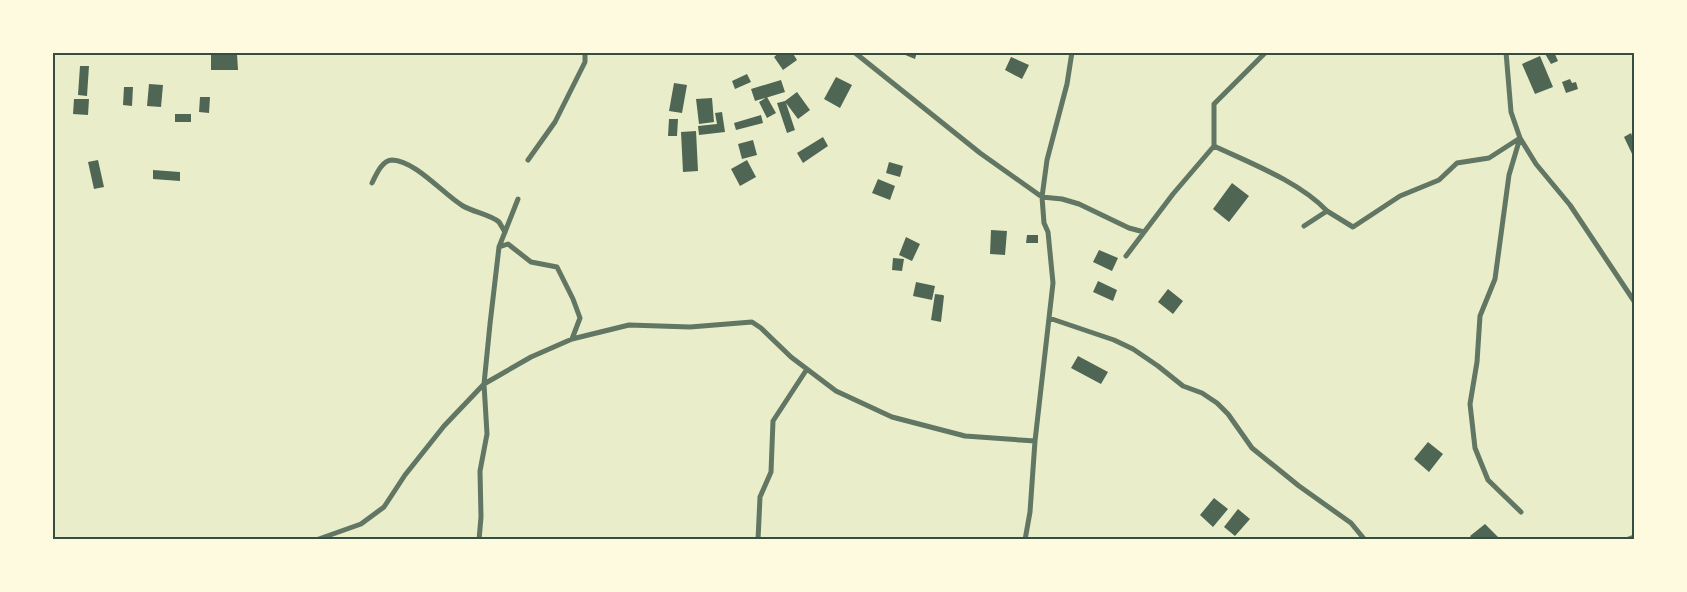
<svg xmlns="http://www.w3.org/2000/svg" width="1687" height="592" viewBox="0 0 1687 592" font-family="'Exo 2',sans-serif">
	<style>
		.building { fill: #4f6655 }
		.lines { fill: none; stroke-linecap: round; stroke-linejoin: round }
		.minor { stroke: #617663; stroke-width: 5 }
		.neatline { fill: none; stroke: #344e41; stroke-width: 2 }
	</style>
	<rect width="100%" height="100%" fill="#e9edc9"/>
	<path class="building" d="M 780,52 L 792,52 L 797,60 L 783,70 L 774,57 Z
		M 898,52 L 917,52 L 915,59 Z
		M 1544,52 L 1554,52 L 1558,61 L 1551,64 Z
		M 211,54 L 237,54 L 238,70 L 211,70 Z
		M 1540,56 L 1553,87 L 1535,94 L 1522,64 Z
		M 1011,57 L 1029,65 L 1022,79 L 1005,70 Z
		M 80,66 L 89,66 L 87,96 L 78,95 Z
		M 747,74 L 751,82 L 735,89 L 732,81 Z
		M 836,77 L 852,85 L 840,108 L 824,99 Z
		M 1570,79 L 1572,83 L 1576,82 L 1578,89 L 1566,93 L 1562,82 Z
		M 781,80 L 785,92 L 755,101 L 751,89 Z
		M 674,83 L 687,85 L 682,113 L 669,111 Z
		M 149,84 L 163,85 L 161,107 L 147,106 Z
		M 124,87 L 133,87 L 132,106 L 123,105 Z
		M 797,92 L 810,110 L 798,119 L 786,103 L 795,130 L 787,133 L 777,103 L 785,101 Z
		M 200,97 L 210,97 L 209,113 L 199,112 Z
		M 767,97 L 776,113 L 767,118 L 759,102 Z
		M 712,98 L 714,122 L 699,124 L 696,99 Z
		M 74,99 L 89,99 L 88,115 L 73,114 Z
		M 722,112 L 725,132 L 699,135 L 698,126 L 717,124 L 715,113 Z
		M 175,114 L 191,114 L 191,122 L 175,122 Z
		M 761,115 L 763,123 L 736,130 L 734,123 Z
		M 669,119 L 678,119 L 677,136 L 668,136 Z
		M 696,131 L 698,171 L 683,172 L 681,132 Z
		M 1631,133 L 1634,141 L 1634,158 L 1624,137 Z
		M 823,137 L 828,146 L 803,163 L 797,153 Z
		M 753,140 L 757,155 L 742,159 L 738,144 Z
		M 98,160 L 104,187 L 94,189 L 88,162 Z
		M 747,160 L 756,177 L 740,186 L 731,169 Z
		M 889,162 L 903,166 L 900,177 L 886,173 Z
		M 153,170 L 180,172 L 180,181 L 153,179 Z
		M 878,179 L 895,186 L 890,200 L 872,193 Z
		M 1232,183 L 1249,196 L 1229,222 L 1213,209 Z
		M 991,230 L 1007,231 L 1005,255 L 990,254 Z
		M 1027,235 L 1038,235 L 1038,243 L 1026,243 Z
		M 906,237 L 920,244 L 912,261 L 899,255 Z
		M 1099,250 L 1118,258 L 1112,271 L 1093,262 Z
		M 893,258 L 904,259 L 902,271 L 892,270 Z
		M 1098,281 L 1117,290 L 1113,301 L 1093,292 Z
		M 916,282 L 935,286 L 932,300 L 913,296 Z
		M 1168,289 L 1183,301 L 1173,314 L 1158,302 Z
		M 935,294 L 943,295 L 944,296 L 941,322 L 931,320 Z
		M 1078,356 L 1108,372 L 1101,384 L 1071,368 Z
		M 1428,442 L 1443,454 L 1429,472 L 1414,459 Z
		M 1214,498 L 1228,509 L 1213,527 L 1200,515 Z
		M 1238,509 L 1250,519 L 1235,536 L 1224,527 Z
		M 1485,524 L 1501,540 L 1473,540 L 1470,536 Z"/>
	<g class="lines">
		<path class="minor" d="M 854,52 L 980,153 L 1042,197 L 1062,199 L 1079,204 L 1129,228 L 1144,232
			M 1266,52 L 1214,104 L 1214,146 C 1250,163 1300,182 1327,211
			M 1506,52 L 1511,112 L 1520,138 L 1536,164 L 1570,205 L 1634,301
			M 528,160 L 555,122 L 585,62 L 585,52
			M 372,183 C 376,175 382,160 392,160 C 416,161 443,194 463,206 C 473,212 491,215 499,222 C 501,225 503,229 505,232
			M 1304,226 L 1327,211 L 1353,227 L 1400,196 L 1439,180 L 1457,163 L 1489,158 L 1520,138 L 1509,175 L 1495,279 L 1480,316 L 1477,362 L 1470,404 L 1475,448 L 1488,480 L 1521,512
			M 499,247 L 508,244 L 531,262 L 557,267 L 573,299 L 580,318 L 572,339
			M 1126,256 L 1173,194 L 1214,146
			M 1049,318 L 1114,340 L 1133,349 L 1158,366 L 1183,386 L 1202,393 L 1217,403 L 1228,414 L 1252,448 L 1299,486 L 1351,523 L 1365,540
			M 316,540 L 361,524 L 384,507 L 405,475 L 444,426 L 484,384 L 531,357 L 572,339 L 629,325 L 690,327 L 752,322 L 761,328 L 791,357 L 836,391 L 892,417 L 965,436 L 1035,441
			M 479,540 L 481,517 L 480,471 L 487,434 L 484,384 L 490,324 L 499,247 L 518,199
			M 758,540 L 760,497 L 771,472 L 773,421 L 807,369
			M 1025,540 L 1030,512 L 1035,441 L 1053,283 L 1048,232 L 1044,223 L 1042,197 L 1047,160 L 1067,84 L 1072,52
			M 1626,540 L 1634,537"/>
	</g>
	<rect width="1687" height="592" fill="none" stroke="#fefae0" stroke-width="108"/>
	<rect x="54" y="54" width="1579" height="484" class="neatline"/>
</svg>
